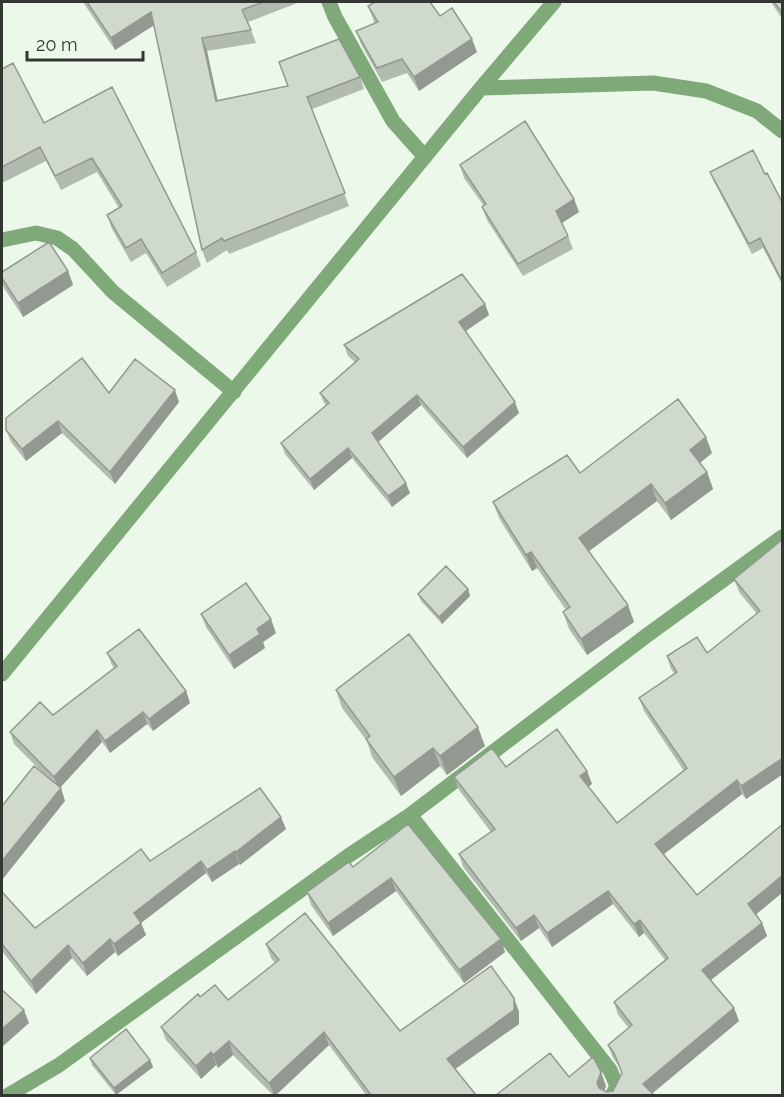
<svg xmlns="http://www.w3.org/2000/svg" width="784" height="1097" viewBox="0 0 784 1097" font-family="Raleway,sans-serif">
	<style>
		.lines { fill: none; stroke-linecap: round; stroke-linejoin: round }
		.minor { stroke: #7fa979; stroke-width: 15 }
		.wall { fill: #b2bbb0 }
		.shaded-wall { fill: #919990 }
		.building { fill: #cfdacd; stroke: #919990; stroke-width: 1.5 }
	</style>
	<rect width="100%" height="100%" fill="#ecf8ea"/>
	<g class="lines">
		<path class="minor" d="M 329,2 L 335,17 L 393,121 L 425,157
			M 481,88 L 653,83 L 706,91 L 757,111 L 782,131
			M 2,240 L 36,233 L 57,238 L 73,249 L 113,292 L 234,392
			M 2,674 L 481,88 L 554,2
			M 410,815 L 610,1070 L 617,1086 L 612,1096
			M 7,1096 L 59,1065 L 348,856 L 410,815 L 646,636 L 782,537"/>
	</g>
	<path class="wall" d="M 83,2 L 300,2 L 248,22 L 256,43 L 207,51 L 218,101 L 360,77 L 364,89 L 312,109 L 349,206 L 229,254 L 227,250 L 207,263 L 202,250 L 154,25 L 115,50 Z
		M 771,2 L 783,2 L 783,20 Z
		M 368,6 L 440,16 L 477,52 L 419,91 L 407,73 L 382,82 L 361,44 L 356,31 L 375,24 Z
		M 2,69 L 44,123 L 112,87 L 196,252 L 201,266 L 167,287 L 146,253 L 131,262 L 112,229 L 107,215 L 119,208 L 97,172 L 61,190 L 46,161 L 2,183 Z
		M 460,165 L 574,199 L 579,212 L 562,223 L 568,236 L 573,249 L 523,276 L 487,220 L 482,207 L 484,206 L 464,178 Z
		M 710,172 L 765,174 L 783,204 L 783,286 L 763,248 L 752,254 L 714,182 Z
		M 68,271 L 73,285 L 23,317 L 4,288 L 2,281 L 2,272 Z
		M 485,304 L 489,315 L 465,331 L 519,413 L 467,458 L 421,405 L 378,442 L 410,493 L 392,507 L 352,458 L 314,490 L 285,454 L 281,443 L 326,405 L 324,403 L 320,393 L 355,362 L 348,356 L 344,345 Z
		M 109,393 L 179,402 L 115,484 L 62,433 L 26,461 L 11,442 L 6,430 Z
		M 712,453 L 700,463 L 707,472 L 713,489 L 671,520 L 657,501 L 589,551 L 634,622 L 587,655 L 569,629 L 563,612 L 566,610 L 537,568 L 532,571 L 499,518 L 493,502 L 580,473 Z
		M 783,539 L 783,774 L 746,799 L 742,794 L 664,854 L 697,895 L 783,824 L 783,892 L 756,914 L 762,923 L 767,936 L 711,980 L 734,1008 L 739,1021 L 652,1094 L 496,1095 L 569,1077 L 606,1086 L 604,1091 L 607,1092 L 613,1091 L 622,1073 L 619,1066 L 613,1058 L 608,1045 L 629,1028 L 618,1015 L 614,1002 L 665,960 L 644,933 L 639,937 L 613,904 L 552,947 L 539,928 L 521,941 L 463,867 L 459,854 L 491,832 L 459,790 L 454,777 L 506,767 L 587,771 L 592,784 L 588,786 L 617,823 L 684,771 L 644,711 L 639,698 L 675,674 L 671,669 L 667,656 L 707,653 L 757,614 L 739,592 L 734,579 Z
		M 468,589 L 470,596 L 442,624 L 421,601 L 418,594 Z
		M 201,614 L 276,633 L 263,642 L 265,648 L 234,669 L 206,627 Z
		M 107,653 L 186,691 L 190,703 L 153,731 L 147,724 L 110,753 L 102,742 L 60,787 L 65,801 L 43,773 L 14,744 L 10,732 L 53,715 L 114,668 L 112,665 Z
		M 336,690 L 485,746 L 447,775 L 440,766 L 401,796 L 372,757 L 367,741 L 342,708 Z
		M 408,824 L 505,952 L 464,983 L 396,891 L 333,936 L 311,905 L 307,892 L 353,867 Z
		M 286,829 L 240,865 L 239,864 L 212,882 L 206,873 L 141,923 L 146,935 L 118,956 L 115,952 L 87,976 L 72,958 L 36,994 L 2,951 L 2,892 L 35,928 L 150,861 Z
		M 266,944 L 400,1031 L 514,998 L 519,1012 L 519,1024 L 455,1069 L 476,1095 L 366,1095 L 329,1045 L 276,1095 L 273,1095 L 233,1055 L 218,1068 L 216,1065 L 201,1079 L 166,1040 L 161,1027 L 200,997 L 228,1000 L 275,963 L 271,958 Z
		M 90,1058 L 150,1060 L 153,1067 L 116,1095 L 92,1065 Z"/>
	<path class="shaded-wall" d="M 151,12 L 156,24 L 115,50 L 111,38 Z
		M 202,38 L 207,51 L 220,114 L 216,101 Z
		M 472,39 L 477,52 L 419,91 L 414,77 Z
		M 574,199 L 579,212 L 560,224 L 556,211 Z
		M 68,271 L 73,285 L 23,317 L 18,303 Z
		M 485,304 L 489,315 L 463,333 L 459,322 Z
		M 175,390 L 179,402 L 115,484 L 110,472 Z
		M 417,395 L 421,405 L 376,444 L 372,433 Z
		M 515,402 L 519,413 L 467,458 L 463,447 Z
		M 58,421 L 62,433 L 26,461 L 22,449 Z
		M 706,437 L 712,453 L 696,466 L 690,450 Z
		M 348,448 L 352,458 L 314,490 L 310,479 Z
		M 707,472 L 713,489 L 671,520 L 665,503 Z
		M 406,483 L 410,493 L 392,507 L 388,496 Z
		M 651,484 L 657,501 L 585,554 L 579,538 Z
		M 531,552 L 537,568 L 532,571 L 526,555 Z
		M 468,589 L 470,596 L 442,624 L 439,617 Z
		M 628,605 L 634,622 L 587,655 L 581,639 Z
		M 271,619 L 276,633 L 263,642 L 265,648 L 234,669 L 229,655 L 257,629 Z
		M 186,691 L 190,703 L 153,731 L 149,719 Z
		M 143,712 L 147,724 L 110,753 L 105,741 Z
		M 478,727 L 485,746 L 447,775 L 440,756 Z
		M 97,730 L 102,742 L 59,789 L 54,777 Z
		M 433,748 L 440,766 L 401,796 L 394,777 Z
		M 783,758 L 783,774 L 746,799 L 741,786 Z
		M 587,771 L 592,784 L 585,789 L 580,776 Z
		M 737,780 L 742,794 L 660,857 L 655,844 Z
		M 61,788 L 65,801 L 2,880 L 2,861 Z
		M 281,817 L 286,829 L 240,865 L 236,852 Z
		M 235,851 L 239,864 L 212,882 L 207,870 Z
		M 201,861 L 206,873 L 141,923 L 146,935 L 118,956 L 114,944 L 134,913 Z
		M 783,875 L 783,892 L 753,917 L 748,904 Z
		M 391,878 L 396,891 L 333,936 L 328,923 Z
		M 608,891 L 613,904 L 552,947 L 547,933 Z
		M 534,915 L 539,928 L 521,941 L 516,928 Z
		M 640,920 L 644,933 L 639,937 L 634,924 Z
		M 762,923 L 767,936 L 707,983 L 702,970 Z
		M 110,939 L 115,952 L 87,976 L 83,963 Z
		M 501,939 L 505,952 L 464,983 L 459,970 Z
		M 68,945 L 72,958 L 36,994 L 31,981 Z
		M 514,998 L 519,1012 L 519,1024 L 451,1072 L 447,1059 Z
		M 734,1008 L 739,1021 L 650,1095 L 643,1084 Z
		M 24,1010 L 29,1023 L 2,1047 L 2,1029 Z
		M 324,1032 L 329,1045 L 276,1095 L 274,1095 L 269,1083 Z
		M 229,1041 L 233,1055 L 218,1068 L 213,1055 Z
		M 211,1052 L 216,1065 L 201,1079 L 196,1066 Z
		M 150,1060 L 153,1067 L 116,1095 L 114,1088 Z
		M 601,1072 L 606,1086 L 603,1095 L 602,1095 L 597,1083 Z"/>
	<path class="building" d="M 87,2 L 263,2 L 242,10 L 251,30 L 202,38 L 216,101 L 288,86 L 279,62 L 339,39 L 360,77 L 307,97 L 345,193 L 224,241 L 222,238 L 202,250 L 151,12 L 111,38 Z
		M 375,2 L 430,2 L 440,16 L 452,8 L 472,39 L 414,77 L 402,59 L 377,68 L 356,31 L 378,22 L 368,6 Z
		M 774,2 L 783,2 L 783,14 Z
		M 13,63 L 44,123 L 112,87 L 196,252 L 162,273 L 141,239 L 126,248 L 107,215 L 122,206 L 92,158 L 55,176 L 40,147 L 2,167 L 2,69 Z
		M 525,121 L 574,199 L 556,211 L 568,236 L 518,264 L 482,207 L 486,204 L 460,165 Z
		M 753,150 L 765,174 L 767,173 L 783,204 L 783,283 L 760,238 L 749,244 L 710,172 Z
		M 49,242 L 68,271 L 18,303 L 2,278 L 2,272 Z
		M 462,274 L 485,304 L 459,322 L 515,402 L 463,447 L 417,395 L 372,433 L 406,483 L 388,496 L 348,448 L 310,479 L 281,443 L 329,403 L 320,393 L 359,359 L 344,345 Z
		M 82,358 L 109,393 L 135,359 L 175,390 L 110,472 L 58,421 L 22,449 L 6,430 L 6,418 Z
		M 678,399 L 706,437 L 690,450 L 707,472 L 665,503 L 651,484 L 579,538 L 628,605 L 581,639 L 563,612 L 570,607 L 531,552 L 526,555 L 493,502 L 567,455 L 580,473 Z
		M 783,539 L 783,758 L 741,786 L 737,780 L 655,844 L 697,895 L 783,824 L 783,875 L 748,904 L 762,923 L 702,970 L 734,1008 L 643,1084 L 654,1095 L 496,1095 L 550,1053 L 569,1077 L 593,1057 L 601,1072 L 597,1083 L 599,1088 L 607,1092 L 613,1091 L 622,1073 L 614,1053 L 608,1045 L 632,1025 L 614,1002 L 668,958 L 640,920 L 634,924 L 608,891 L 547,933 L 534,915 L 516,928 L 459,854 L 495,829 L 454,777 L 492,748 L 506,767 L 557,729 L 587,771 L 580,776 L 617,823 L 687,768 L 639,698 L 677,672 L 667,656 L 697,637 L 707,653 L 760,611 L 734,579 Z
		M 446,566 L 468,589 L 439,617 L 418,594 Z
		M 246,583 L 271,619 L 257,629 L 260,634 L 229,655 L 201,614 Z
		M 139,629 L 186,691 L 149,719 L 143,712 L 105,741 L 97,730 L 54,777 L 10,732 L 40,702 L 53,715 L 117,666 L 107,653 Z
		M 409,634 L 478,727 L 440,756 L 433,748 L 394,777 L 366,739 L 370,736 L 336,690 Z
		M 34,766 L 61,788 L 2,861 L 2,806 Z
		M 260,788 L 281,817 L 236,852 L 235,851 L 207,870 L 201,861 L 134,913 L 141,923 L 114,944 L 110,939 L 83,963 L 68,945 L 31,981 L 2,944 L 2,892 L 35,928 L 141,849 L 150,861 Z
		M 408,824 L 501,939 L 459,970 L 391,878 L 328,923 L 307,892 L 349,862 L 353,867 Z
		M 305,913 L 400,1031 L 491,966 L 514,998 L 514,1010 L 447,1059 L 476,1095 L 371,1095 L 324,1032 L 269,1083 L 229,1041 L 213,1055 L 211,1052 L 196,1066 L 161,1027 L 198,994 L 200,997 L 215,985 L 228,1000 L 279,960 L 266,944 Z
		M 2,990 L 24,1010 L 2,1029 Z
		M 126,1029 L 150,1060 L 114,1088 L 90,1058 Z"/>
	<rect width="784" height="1097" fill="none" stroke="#323732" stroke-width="6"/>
	<path d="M27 51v9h116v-9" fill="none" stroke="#323732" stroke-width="3"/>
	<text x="36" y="51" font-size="18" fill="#323732" stroke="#ecf8ea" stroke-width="4.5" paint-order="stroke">20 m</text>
</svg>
